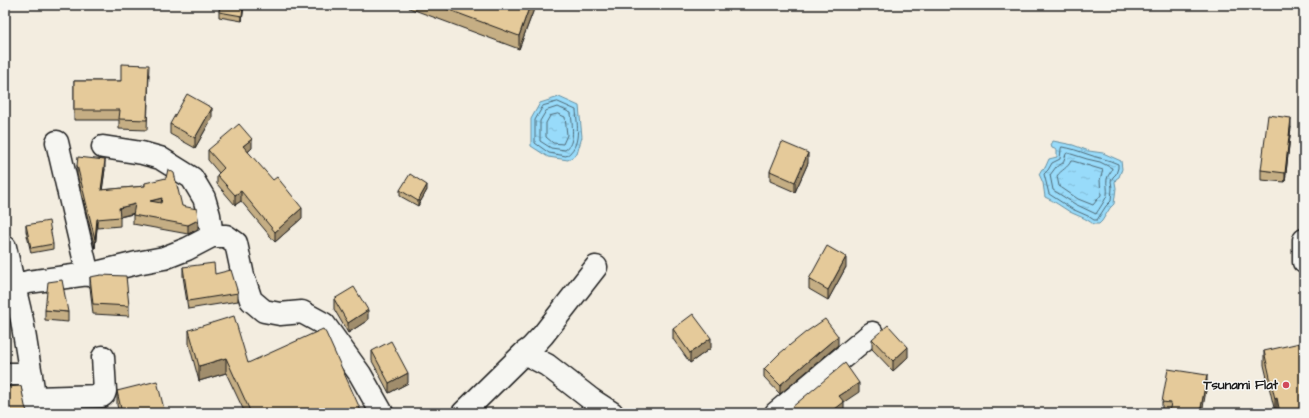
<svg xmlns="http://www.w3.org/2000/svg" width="1309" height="418" viewBox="0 0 1309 418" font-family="'Architects Daughter',sans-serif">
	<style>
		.water { fill: url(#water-ripples); stroke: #668fa1 }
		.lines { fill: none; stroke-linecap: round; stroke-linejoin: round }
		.shore { stroke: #4e6875; stroke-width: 1 }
		.minor-casing { stroke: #1c1c1c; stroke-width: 25 }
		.minor { stroke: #f6f6f2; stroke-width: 22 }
		.wall { fill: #c5ae84; stroke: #1c1c1c }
		.shaded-wall { fill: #a08d6c; stroke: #1c1c1c }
		.building { fill: #e5ca9a; stroke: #1c1c1c; fill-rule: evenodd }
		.poi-dot { fill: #d1495b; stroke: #f6f6f2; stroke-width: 1.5 }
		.labels { text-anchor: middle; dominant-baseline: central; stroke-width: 3; stroke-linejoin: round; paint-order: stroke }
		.poi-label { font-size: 13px; font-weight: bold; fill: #1c1c1c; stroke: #f6f6f2; text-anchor: end }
	</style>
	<defs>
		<pattern id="water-ripples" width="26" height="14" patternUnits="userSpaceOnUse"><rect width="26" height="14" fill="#98dbfa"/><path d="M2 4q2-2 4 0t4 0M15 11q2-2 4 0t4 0" fill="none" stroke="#82bbd6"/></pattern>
	</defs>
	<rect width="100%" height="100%" fill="#f3ede0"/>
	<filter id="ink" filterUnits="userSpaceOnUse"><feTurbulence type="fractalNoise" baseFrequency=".025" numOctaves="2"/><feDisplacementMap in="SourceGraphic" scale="8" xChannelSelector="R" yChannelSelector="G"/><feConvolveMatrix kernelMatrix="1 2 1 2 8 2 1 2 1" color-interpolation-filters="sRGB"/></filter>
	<g filter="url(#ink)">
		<path class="water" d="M 559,97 L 579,106 L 582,137 L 577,154 L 568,160 L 548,157 L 531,146 L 531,119 L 540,103 Z
			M 1053,141 L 1073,145 L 1089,151 L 1103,153 L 1121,161 L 1122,169 L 1119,177 L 1116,179 L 1115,182 L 1116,188 L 1114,204 L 1110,208 L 1102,221 L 1099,224 L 1093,224 C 1086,218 1078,216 1070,212 C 1062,207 1054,201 1045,197 L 1043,183 L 1039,174 L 1042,169 L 1045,168 L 1049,159 L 1057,157 L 1057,150 L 1052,148 L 1051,145 Z"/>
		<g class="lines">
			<path class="shore" d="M 558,102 L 576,110 C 577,125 582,146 566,156 L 549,153 L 535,143 L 535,120 L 543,106 Z
				M 558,107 L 571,113 C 572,124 576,144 565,150 L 551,148 L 540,141 L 540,121 L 546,111 Z
				M 558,114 L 565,117 L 567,135 L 563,144 L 553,143 L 546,137 L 546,123 L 550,116 Z
				M 1062,147 C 1071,148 1078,151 1087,154 C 1097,158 1108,159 1118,164 L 1118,168 L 1116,174 L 1113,177 L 1111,181 L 1112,188 L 1111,201 L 1106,206 L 1097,220 L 1094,220 L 1088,216 L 1072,209 L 1049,194 L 1044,174 L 1048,170 L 1052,163 L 1060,159 L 1061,149 Z
				M 1068,153 L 1087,159 L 1100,162 L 1112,168 C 1112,172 1108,174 1107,179 C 1106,184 1108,189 1107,195 C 1106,199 1099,209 1096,214 L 1075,204 L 1053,190 L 1050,175 L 1056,167 L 1063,163 L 1066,154 Z
				M 1071,161 L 1073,161 L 1103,170 L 1100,180 L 1101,195 L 1093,205 L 1078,199 L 1059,186 L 1057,176 C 1061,170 1068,168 1071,161 Z"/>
			<g class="minor-casing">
				<path id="minor" d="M 57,142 L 88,275
					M 103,147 L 142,153 L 160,158 L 192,178 L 204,198 L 209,215 L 212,236
					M 1304,240 L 1304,262
					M 5,247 L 14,286
					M 524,353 L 531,348 L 543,335 L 596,267
					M 5,374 L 31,374
					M 35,398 L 102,396 L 104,394 L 105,391 L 103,357
					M 37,413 L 22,320 L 14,286 L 28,282 L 96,273 L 137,263 L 164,258 L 187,249 L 212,236 L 226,236 L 236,243 L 243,276 L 251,300 L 264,311 L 280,314 L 302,312 L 324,324 L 360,374 L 382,413
					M 463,413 L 524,353 L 547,365 L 592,400 L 612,413
					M 776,413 L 872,333"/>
			</g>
			<use href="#minor" class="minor"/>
		</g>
		<path class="wall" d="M 220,5 L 244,5 L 242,21 L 219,17 L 219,12 Z
			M 409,5 L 534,5 L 534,9 L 519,49 L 409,8 Z
			M 149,74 L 147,130 L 119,129 L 119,120 L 74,120 L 74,81 L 121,81 Z
			M 212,118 L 195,148 L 170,134 L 170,124 Z
			M 1291,127 L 1285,182 L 1261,180 L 1261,170 Z
			M 252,148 L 248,152 L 302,218 L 275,242 L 241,201 L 235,205 L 217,184 L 217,175 L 219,173 L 208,160 L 208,150 Z
			M 808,163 L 795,192 L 770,181 L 770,171 Z
			M 77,165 L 105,169 L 102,190 L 145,186 L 145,183 L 182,206 L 198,229 L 188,234 L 133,224 L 133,214 L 120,217 L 120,226 L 97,228 L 95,248 L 77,174 Z
			M 400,190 L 427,190 L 418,206 L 400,196 Z
			M 26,225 L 53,244 L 53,249 L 31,253 L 26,231 Z
			M 183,267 L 215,274 L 238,293 L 238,301 L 188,309 L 183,276 Z
			M 846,267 L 828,300 L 809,289 L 809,279 Z
			M 90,277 L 129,306 L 129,316 L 93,314 L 90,287 Z
			M 334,299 L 368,320 L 348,333 L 334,309 Z
			M 45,310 L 68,312 L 68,322 L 45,320 Z
			M 673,329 L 711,348 L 690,363 L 673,339 Z
			M 189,330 L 248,363 L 362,413 L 245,413 L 226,373 L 199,381 L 189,344 Z
			M 872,339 L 908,357 L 893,371 L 872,349 Z
			M 838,345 L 780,394 L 764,377 L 764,369 Z
			M 372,351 L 408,383 L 389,393 L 372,361 Z
			M 1264,351 L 1304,413 L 1277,413 L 1277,412 L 1275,412 L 1264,365 Z
			M 1207,385 L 1169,412 L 1162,411 L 1162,402 Z
			M 117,391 L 165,413 L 119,413 L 117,405 Z"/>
		<path class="shaded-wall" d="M 243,5 L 244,5 L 242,21 L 242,16 Z
			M 530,5 L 534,5 L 534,9 L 519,49 L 519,36 Z
			M 212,108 L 212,118 L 195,148 L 195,138 Z
			M 1291,118 L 1291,127 L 1285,182 L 1285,173 Z
			M 252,139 L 252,148 L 243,156 L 243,146 Z
			M 808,153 L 808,163 L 795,192 L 795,182 Z
			M 105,160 L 105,169 L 101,199 L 101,190 Z
			M 427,185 L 427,190 L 418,206 L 418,201 Z
			M 241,191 L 241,201 L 235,205 L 235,195 Z
			M 162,198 L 162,207 L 150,201 Z
			M 135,204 L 135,213 L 119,217 L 119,208 Z
			M 302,208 L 302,218 L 275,242 L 275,232 Z
			M 97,219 L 97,228 L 95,248 L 95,239 Z
			M 198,220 L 198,229 L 188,234 L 188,225 Z
			M 846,257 L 846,267 L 828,300 L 828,290 Z
			M 368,310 L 368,320 L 348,333 L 348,323 Z
			M 838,336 L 838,345 L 780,394 L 780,385 Z
			M 711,338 L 711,348 L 690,363 L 690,353 Z
			M 908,347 L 908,357 L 893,371 L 893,361 Z
			M 226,358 L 226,373 L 199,381 L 199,366 Z
			M 408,373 L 408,383 L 389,393 L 389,383 Z
			M 1207,375 L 1207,385 L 1202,413 L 1200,413 Z
			M 859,383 L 859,392 L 844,402 L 844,411 L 841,413 L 830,413 L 839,396 Z
			M 1277,398 L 1277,412 L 1275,412 L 1275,399 Z"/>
		<path class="building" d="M 220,5 L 243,5 L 242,16 L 219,12 Z
			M 436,5 L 530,5 L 519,36 Z
			M 121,64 L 149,65 L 147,120 L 119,119 L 120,110 L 74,110 L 74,81 L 121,81 Z
			M 187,94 L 212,108 L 195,138 L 170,124 Z
			M 1268,115 L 1291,118 L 1285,173 L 1261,170 Z
			M 239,124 L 252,139 L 243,146 L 273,180 L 277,177 L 302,208 L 275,232 L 241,191 L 235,195 L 217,175 L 224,168 L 208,150 Z
			M 782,142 L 808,153 L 795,182 L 770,171 Z
			M 78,157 L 105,160 L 101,190 L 145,186 L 145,183 L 166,178 L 168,169 L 174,173 L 182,206 L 197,209 L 198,220 L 188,225 L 133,215 L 135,204 L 119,208 L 120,217 L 97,219 L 95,239 L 77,165 ZM 162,198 L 161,203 L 150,201 Z
			M 410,174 L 427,185 L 418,201 L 400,190 Z
			M 49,221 L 53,244 L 31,248 L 26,225 Z
			M 827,246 L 846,257 L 828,290 L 809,279 Z
			M 214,263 L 215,274 L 231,270 L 238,293 L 188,301 L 183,267 Z
			M 101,275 L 126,276 L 129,306 L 93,304 L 90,277 Z
			M 62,280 L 68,312 L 45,310 L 48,282 Z
			M 354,287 L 368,310 L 348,323 L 334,299 Z
			M 693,314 L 711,338 L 690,353 L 673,329 Z
			M 234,316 L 248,363 L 323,329 L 326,333 L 362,413 L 251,413 L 226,358 L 199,366 L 189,330 Z
			M 825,319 L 838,336 L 780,385 L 764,369 L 779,354 L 806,332 Z
			M 888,325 L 908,347 L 893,361 L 872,339 Z
			M 391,341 L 408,373 L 389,383 L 372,351 Z
			M 1304,342 L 1304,413 L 1280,413 L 1277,398 L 1275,399 L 1264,351 Z
			M 845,363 L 859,383 L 839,396 L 844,402 L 830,413 L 785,413 Z
			M 1168,369 L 1207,375 L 1200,413 L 1169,413 L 1171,403 L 1162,402 Z
			M 157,381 L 165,413 L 122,413 L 117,391 Z
			M 21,386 L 25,406 L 27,411 L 29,413 L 5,413 L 5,387 Z
			M 70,411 L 71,413 L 56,413 Z"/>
	</g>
	<circle class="poi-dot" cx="1286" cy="385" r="4"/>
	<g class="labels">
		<g class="poi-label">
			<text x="1278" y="385">Tsunami Flat</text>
		</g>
	</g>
	<rect width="1309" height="418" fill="none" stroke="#f6f6f2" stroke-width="20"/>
	<rect x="10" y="10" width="1289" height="398" fill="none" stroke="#1c1c1c" stroke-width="1.5" filter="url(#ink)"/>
</svg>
